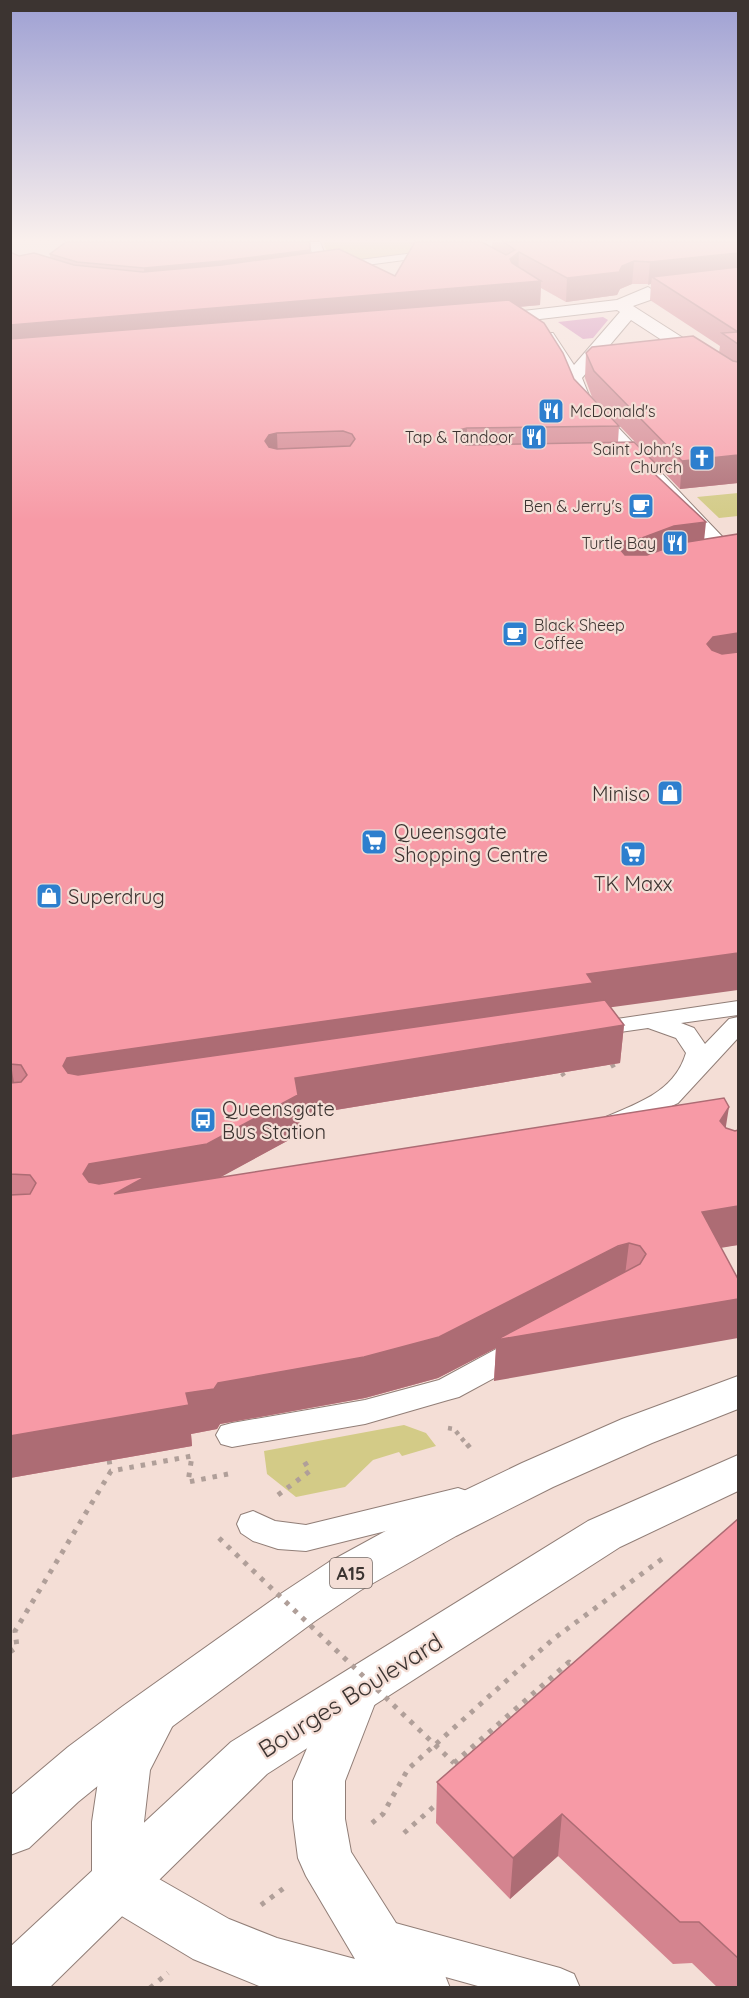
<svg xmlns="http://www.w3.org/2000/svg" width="749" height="1998" viewBox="0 0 749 1998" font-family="Quicksand,sans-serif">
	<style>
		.green { fill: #d3cb87 }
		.water { fill: #cf83b4 }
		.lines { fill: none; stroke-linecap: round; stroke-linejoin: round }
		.service-casing { stroke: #917e77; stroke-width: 2 }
		.pedestrian-casing { stroke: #917e77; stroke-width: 2 }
		.minor-casing { stroke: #917e77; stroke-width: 2 }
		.primary-casing { stroke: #917e77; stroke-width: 2 }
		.path-far1 { stroke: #b09f99; stroke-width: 4.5; stroke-dasharray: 4 5; stroke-linecap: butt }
		.path { stroke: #b09f99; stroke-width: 5; stroke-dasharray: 4.5 7; stroke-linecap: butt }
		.service { fill: #fff; fill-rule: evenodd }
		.pedestrian { fill: #fff; fill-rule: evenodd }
		.minor { fill: #fff; fill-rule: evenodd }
		.primary { fill: #fff; fill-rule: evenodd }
		.path-bridge { stroke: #b09f99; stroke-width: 5; stroke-dasharray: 4.5 7; stroke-linecap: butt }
		.wall { fill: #d4848f }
		.shaded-wall { fill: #ad6c74 }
		.building { fill: #f79aa6; stroke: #ad6c74; stroke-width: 1.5; fill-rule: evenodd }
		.labels { text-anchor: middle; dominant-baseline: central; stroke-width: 4.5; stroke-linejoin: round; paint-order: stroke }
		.far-poi-label { font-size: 16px; fill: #3c3431; stroke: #f4ded6; text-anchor: end }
		.shield { fill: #f4ded6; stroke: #736762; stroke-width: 1.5 }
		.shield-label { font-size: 18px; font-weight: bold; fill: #3c3431 }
		.poi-label { font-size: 20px; fill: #3c3431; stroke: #f4ded6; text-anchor: start }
		.near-street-label { font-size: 24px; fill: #3c3431; stroke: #f4ded6 }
	</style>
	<rect width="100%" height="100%" fill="#f4ded6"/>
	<path class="green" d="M 323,242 L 448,242 L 434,252 L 331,263 Z
		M 738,493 L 738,516 L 719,518 L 697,497 Z
		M 404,1425 L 426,1433 L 436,1446 L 402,1456 L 399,1452 L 373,1460 L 345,1487 L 296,1497 L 267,1474 L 264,1451 Z"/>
	<path class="water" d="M 603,317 L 608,320 L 593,338 L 583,339 L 558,322 Z"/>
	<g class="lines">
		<g class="service-casing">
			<path id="service" d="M 308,242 L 320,242 L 325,255 L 321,271 L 313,271 L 311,269 L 313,255 Z
				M 438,250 L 444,253 L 442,255 L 336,269 L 330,266 L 336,263 Z
				M 738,1001 L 738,1015 L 681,1023 L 694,1028 L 705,1044 L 729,1019 L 738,1017 L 738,1038 L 678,1103 L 617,1132 L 608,1134 L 599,1132 L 595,1126 L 599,1120 C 634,1104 674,1094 686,1053 L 676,1038 L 648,1028 L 592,1036 L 583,1034 L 580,1029 L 583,1024 Z
				M 522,1338 L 533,1341 L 537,1349 L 533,1357 L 459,1397 L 448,1400 L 365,1424 L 232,1447 L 221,1444 L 216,1435 L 221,1426 L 232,1423 L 365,1400 L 439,1380 L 511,1341 Z
				M 458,1488 L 470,1492 L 474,1501 L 470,1510 L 306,1551 L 278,1549 L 253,1541 L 241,1533 L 237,1524 L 241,1515 L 253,1511 L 275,1521 L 306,1525 Z
				M 388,1921 L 560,1968 L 574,1974 L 580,1988 L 485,1988 L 388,1961 L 374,1955 L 368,1941 L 374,1927 Z"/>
		</g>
		<g class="pedestrian-casing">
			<path id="pedestrian" d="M 648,287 L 656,292 L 653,299 L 633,306 L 738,373 L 738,386 L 731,385 L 631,320 L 582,378 L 590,398 L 736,551 L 738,555 L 736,561 L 728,563 L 720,561 L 574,404 L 564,377 L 538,337 L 541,333 L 553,333 L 574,365 L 620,312 L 617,310 L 488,325 L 482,324 L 479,320 L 482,316 L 488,315 L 617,300 Z"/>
		</g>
		<g class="minor-casing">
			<path id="minor" d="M 354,1671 L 371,1678 L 379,1693 L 345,1781 L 345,1819 L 351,1852 L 408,1942 L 442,1968 L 450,1988 L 264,1988 L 193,1959 L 100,1903 L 92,1885 L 92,1822 L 100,1768 L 132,1705 L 150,1699 L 168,1705 L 175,1721 L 150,1770 L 144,1822 L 145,1871 L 229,1919 L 277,1938 L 355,1959 L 306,1876 L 298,1858 L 293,1819 L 293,1781 L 337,1678 Z"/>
		</g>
		<g class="primary-casing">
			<path id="primary" d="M 738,1376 L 738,1409 L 652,1443 L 553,1487 L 456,1536 L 361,1590 L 315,1621 L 158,1737 L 78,1802 L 29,1848 L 10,1855 L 10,1796 L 68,1747 L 123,1706 L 282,1593 L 329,1562 L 424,1510 L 522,1463 L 622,1419 Z
				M 738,1455 L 738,1491 L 620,1547 L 267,1774 L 49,1988 L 10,1988 L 10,1947 L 231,1742 L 588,1521 Z"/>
		</g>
		<path class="path-far1" d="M 612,1064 L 614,1068
			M 562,1073 L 564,1076
			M 448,1428 L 454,1429 L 468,1446"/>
		<path class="path" d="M 467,1444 L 471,1449
			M 109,1460 L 111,1471
			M 278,1495 L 310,1471 L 304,1461
			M 10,1652 L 17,1647 L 15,1631 L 111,1471 L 192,1456 L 188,1482 L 228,1474
			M 454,1763 L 569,1662 L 575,1667
			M 372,1823 L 383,1814 L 408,1769 L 552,1640 L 666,1556
			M 404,1833 L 439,1802
			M 261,1905 L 284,1888
			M 150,1988 L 168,1973"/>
		<use href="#service" class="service"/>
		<use href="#pedestrian" class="pedestrian"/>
		<use href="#minor" class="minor"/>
		<use href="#primary" class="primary"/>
		<path class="path-bridge" d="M 219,1538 L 454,1763"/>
	</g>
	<path class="wall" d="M 407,242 L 482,242 L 492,247 L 492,242 L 738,242 L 738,483 L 680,489 L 592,397 L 585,378 L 586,353 L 719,353 L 720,346 L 650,300 L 651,284 L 632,284 L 620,289 L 617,295 L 566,302 L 541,288 L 540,305 L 519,307 L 574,379 L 619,426 L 618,442 L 655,463 L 611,1007 L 624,1025 L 620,1063 L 299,1116 L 300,1134 L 220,1177 L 726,1128 L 735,1131 L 738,1130 L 738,1245 L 721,1247 L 494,1381 L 496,1348 L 438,1378 L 365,1398 L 220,1424 L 217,1429 L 191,1434 L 192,1446 L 10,1478 L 10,252 L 19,256 L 50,258 L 50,254 L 310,243 L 310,253 L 395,276 L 413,245 Z
		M 738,1519 L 738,1988 L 718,1988 L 692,1963 L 673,1964 L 558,1856 L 510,1899 L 436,1823 L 437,1782 Z"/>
	<path class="shaded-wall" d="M 310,243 L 311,257 L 145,283 L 144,268 Z
		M 519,252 L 518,275 L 510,259 Z
		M 738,253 L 738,269 L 652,277 L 651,284 L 648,285 L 650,262 Z
		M 634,261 L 632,284 L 620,289 L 617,295 L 566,302 L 567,278 L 622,266 Z
		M 541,281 L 540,305 L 10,350 L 10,325 Z
		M 467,428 L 466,456 L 455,435 L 459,430 Z
		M 277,433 L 278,461 L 265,441 L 269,435 Z
		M 738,455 L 738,483 L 680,489 L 682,461 Z
		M 655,463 L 653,492 L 645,465 Z
		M 706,522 L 703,551 L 623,571 L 619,548 L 625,541 L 674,526 Z
		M 738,633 L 738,664 L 710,669 L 707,644 L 713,637 Z
		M 738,953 L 738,990 L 591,1010 L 67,1104 L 63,1066 L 67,1058 L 587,974 Z
		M 624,1025 L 620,1063 L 299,1116 L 300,1134 L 210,1183 L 88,1213 L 83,1174 L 89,1164 L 295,1078 Z
		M 10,1064 L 11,1064 L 17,1102 L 10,1103 Z
		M 729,1107 L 723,1145 L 720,1121 Z
		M 738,1206 L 738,1245 L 697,1252 L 702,1212 Z
		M 629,1243 L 624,1283 L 738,1299 L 738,1338 L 494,1381 L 496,1348 L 438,1378 L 365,1398 L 220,1424 L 217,1429 L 191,1434 L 192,1446 L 10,1478 L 10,1436 L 186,1393 Z
		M 562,1814 L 558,1856 L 510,1899 L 513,1858 Z"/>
	<path class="building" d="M 66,242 L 307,242 L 310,243 L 310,250 L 222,261 L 144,268 L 77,262 L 50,254 Z
		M 415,242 L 482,242 L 506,255 L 515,250 L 504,242 L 738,242 L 738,253 L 650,262 L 634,261 L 622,266 L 619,272 L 567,278 L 519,252 L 510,259 L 512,263 L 541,281 L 10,325 L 10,252 L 19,256 L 34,253 L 74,265 L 143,272 L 222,265 L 339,249 L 395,276 Z
		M 738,267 L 738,344 L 722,333 L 738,332 L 652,277 Z
		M 509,300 L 544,323 L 563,353 L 574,379 L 619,426 L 467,428 L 459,430 L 455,435 L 458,442 L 467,445 L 634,442 L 655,463 L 645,465 L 706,522 L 674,526 L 642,538 L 625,541 L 619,548 L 625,555 L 647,555 L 681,543 L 738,534 L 738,633 L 713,637 L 707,644 L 712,650 L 722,654 L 738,652 L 738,953 L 587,974 L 593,983 L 67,1058 L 63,1066 L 68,1073 L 78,1075 L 605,1000 L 624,1025 L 295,1078 L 298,1095 L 207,1144 L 89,1164 L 83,1174 L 89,1182 L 99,1184 L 147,1176 L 114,1194 L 724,1098 L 729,1107 L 720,1121 L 726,1128 L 735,1131 L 738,1130 L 738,1206 L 702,1212 L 738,1279 L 738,1299 L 496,1340 L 640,1264 L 646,1254 L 640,1246 L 629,1243 L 618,1246 L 439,1337 L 364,1357 L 218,1383 L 214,1389 L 186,1393 L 189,1405 L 10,1436 L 10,1195 L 30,1194 L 36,1183 L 30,1175 L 10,1174 L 10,1083 L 21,1082 L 27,1075 L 21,1065 L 10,1064 L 10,339 ZM 343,431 L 352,434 L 355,439 L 350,446 L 277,449 L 269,447 L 265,441 L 269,435 L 277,433 Z
		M 693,336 L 733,361 L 738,362 L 738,455 L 682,461 L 594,371 L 586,353 L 592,347 Z
		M 738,1519 L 738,1958 L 699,1922 L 680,1922 L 562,1814 L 513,1858 L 437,1782 Z"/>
	<linearGradient id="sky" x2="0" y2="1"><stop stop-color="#9ea0d3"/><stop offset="0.46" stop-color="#faf0ed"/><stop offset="1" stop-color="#faf0ed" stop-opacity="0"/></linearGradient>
	<rect width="749" height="521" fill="url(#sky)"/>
	<defs>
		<g id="restaurant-square" transform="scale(1.35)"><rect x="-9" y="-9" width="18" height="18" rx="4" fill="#2d7fce" stroke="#f4ded6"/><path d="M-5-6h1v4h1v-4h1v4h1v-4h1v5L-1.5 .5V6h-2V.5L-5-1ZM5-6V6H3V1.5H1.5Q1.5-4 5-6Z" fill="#fff"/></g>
		<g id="church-square" transform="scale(1.35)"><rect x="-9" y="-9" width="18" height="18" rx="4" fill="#2d7fce" stroke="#f4ded6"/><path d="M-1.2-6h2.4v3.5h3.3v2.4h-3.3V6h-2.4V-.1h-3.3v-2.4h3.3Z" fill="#fff"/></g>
		<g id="cafe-square" transform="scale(1.35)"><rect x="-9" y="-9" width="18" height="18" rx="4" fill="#2d7fce" stroke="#f4ded6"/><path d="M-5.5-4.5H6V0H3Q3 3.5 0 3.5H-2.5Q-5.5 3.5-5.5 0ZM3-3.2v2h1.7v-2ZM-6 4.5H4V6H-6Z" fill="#fff"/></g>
		<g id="shop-square" transform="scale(1.35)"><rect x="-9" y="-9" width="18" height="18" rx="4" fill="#2d7fce" stroke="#f4ded6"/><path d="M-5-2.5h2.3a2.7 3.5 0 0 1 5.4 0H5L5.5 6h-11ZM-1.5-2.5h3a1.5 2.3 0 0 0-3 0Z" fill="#fff"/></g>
		<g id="supermarket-square" transform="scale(1.35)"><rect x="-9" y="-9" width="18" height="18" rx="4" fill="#2d7fce" stroke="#f4ded6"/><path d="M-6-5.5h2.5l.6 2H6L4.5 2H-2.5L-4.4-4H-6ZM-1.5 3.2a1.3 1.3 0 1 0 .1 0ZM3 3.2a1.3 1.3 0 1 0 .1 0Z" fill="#fff"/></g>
		<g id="bus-square" transform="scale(1.35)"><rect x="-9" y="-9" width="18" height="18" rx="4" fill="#2d7fce" stroke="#f4ded6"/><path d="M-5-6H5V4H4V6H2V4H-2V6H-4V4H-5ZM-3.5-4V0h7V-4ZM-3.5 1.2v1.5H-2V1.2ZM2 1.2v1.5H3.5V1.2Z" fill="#fff"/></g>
	</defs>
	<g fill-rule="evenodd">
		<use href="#restaurant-square" x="551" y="411"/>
		<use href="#restaurant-square" x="534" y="437"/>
		<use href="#church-square" x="702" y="458"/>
		<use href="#cafe-square" x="641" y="506"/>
		<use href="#restaurant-square" x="675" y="543"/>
		<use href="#cafe-square" x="515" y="634"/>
		<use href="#shop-square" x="670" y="793"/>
		<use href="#supermarket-square" x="374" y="842"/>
		<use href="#supermarket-square" x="633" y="854"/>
		<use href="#shop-square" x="49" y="896"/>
		<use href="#bus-square" x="203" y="1120"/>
	</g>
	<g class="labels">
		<g class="far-poi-label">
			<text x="570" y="411" text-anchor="start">McDonald's</text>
			<text x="514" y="437">Tap &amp; Tandoor</text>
			<text x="682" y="449">Saint John's<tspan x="682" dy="18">Church</tspan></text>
			<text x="622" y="506">Ben &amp; Jerry's</text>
			<text x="656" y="543">Turtle Bay</text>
			<text x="534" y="625" text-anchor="start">Black Sheep<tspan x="534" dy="18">Coffee</tspan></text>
		</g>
		<rect class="shield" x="330" y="1558" width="42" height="30" rx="4.5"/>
		<g class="shield-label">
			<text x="351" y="1573">A15</text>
		</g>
		<g class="poi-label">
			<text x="650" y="793" text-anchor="end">Miniso</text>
			<text x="394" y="831">Queensgate<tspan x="394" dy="23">Shopping Centre</tspan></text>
			<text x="633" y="883" text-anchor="middle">TK Maxx</text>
			<text x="68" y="896">Superdrug</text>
			<text x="222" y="1108">Queensgate<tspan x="222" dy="23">Bus Station</tspan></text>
		</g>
		<g class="near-street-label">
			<text transform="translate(350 1695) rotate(-32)">Bourges Boulevard</text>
		</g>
	</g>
	<rect width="749" height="1998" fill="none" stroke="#3c3431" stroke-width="24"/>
</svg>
